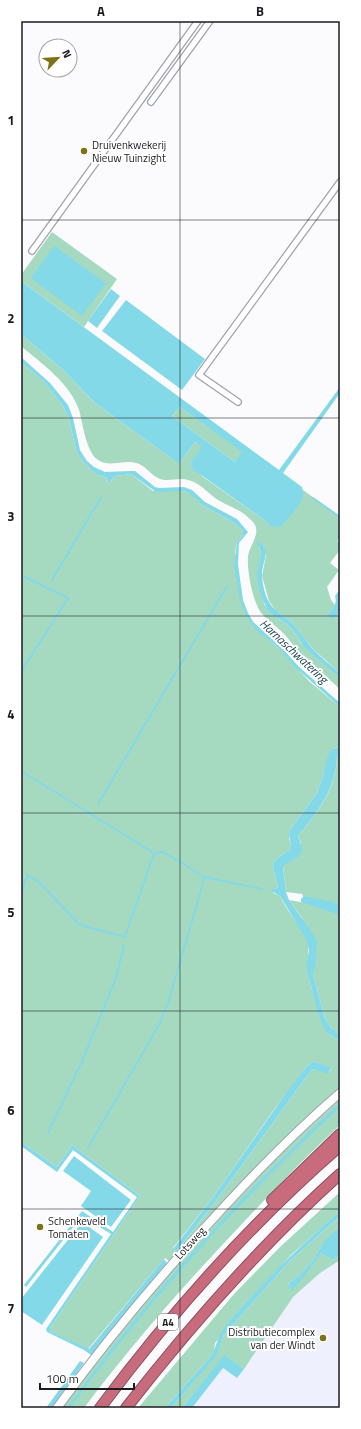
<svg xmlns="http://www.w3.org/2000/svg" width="361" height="1429" viewBox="0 0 361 1429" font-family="'Titillium Web',sans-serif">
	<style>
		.built { fill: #eef0fe }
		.green { fill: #a5dac0; fill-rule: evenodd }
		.water { fill: #84d9e8; fill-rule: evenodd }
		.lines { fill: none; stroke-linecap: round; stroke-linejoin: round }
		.stream { stroke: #84d9e8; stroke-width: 2 }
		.street-casing { stroke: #a0a2ab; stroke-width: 8 }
		.secondary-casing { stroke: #a0a2ab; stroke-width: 10 }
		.highway-casing { stroke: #8c505c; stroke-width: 12 }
		.street { stroke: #fff; stroke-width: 5.5 }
		.secondary { stroke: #fff; stroke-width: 8 }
		.highway { stroke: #c86c7d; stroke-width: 10 }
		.grid { fill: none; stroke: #1c1c20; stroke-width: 1; stroke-opacity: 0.55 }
		.poi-dot { fill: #7c7316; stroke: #fff; stroke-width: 1.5 }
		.labels { text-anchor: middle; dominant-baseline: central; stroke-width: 4; stroke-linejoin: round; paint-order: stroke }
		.shield { fill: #fff; stroke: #606063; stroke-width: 1 }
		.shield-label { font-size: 10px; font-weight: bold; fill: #1c1c20 }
		.poi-label { font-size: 11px; fill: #1c1c20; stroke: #fff; text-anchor: start }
		.street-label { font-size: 11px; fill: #1c1c20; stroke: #fff }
		.water-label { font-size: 12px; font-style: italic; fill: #1b434a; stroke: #fff }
		.neatline { fill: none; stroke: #1c1c20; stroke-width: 1.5 }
		.grid-label { font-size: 13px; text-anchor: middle; font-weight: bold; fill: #1c1c20 }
	</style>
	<rect width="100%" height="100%" fill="#fbfbfd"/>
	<path class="built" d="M 340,1225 L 340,1408 L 186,1408 Z"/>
	<path class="green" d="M 52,232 L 117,279 L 84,327 L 21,281 L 21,275 Z
		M 21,334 L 63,370 L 95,403 L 174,460 L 181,461 L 195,442 L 203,447 L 190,464 L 203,477 L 267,522 L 303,497 L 303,490 L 340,517 L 340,538 L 337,541 L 340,544 L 340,550 L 330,563 L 339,570 L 327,587 L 331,600 L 335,605 L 329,614 L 339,613 L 340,611 L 340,673 L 314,650 L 298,630 L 291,622 L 276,611 L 269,601 L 262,576 L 266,555 L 257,542 L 261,552 L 259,566 L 264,604 L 272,615 L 287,624 L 296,634 L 301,643 L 340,678 L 340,689 C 328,678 315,668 304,657 C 296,650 291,641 284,634 C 274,623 261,618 256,603 C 251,590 247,570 248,556 C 250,544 262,533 253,522 C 241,509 232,508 218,500 C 207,493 201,483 188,480 C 179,477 167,483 158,478 C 151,475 145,465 136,463 C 124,459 110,468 98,460 C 86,452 83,424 79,410 C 70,383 42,364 21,346 Z
		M 21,362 L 44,382 L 63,406 L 69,419 L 76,450 L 80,458 L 91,470 L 98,475 L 107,478 L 108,484 L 115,476 L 131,474 L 153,491 L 181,491 L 187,492 L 192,494 L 202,505 L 233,522 L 243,531 L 243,535 L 237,542 L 235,553 L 243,607 L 261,633 L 275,645 L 309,681 L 340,707 L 340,747 L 332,749 L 324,769 L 324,773 L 317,793 L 290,830 L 289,839 L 292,848 L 290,850 C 265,864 274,864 278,888 L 274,889 L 273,893 L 280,896 C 287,911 299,924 306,938 C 311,949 306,960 308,972 C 311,993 321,1014 328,1034 L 340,1041 L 340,1088 L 302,1122 L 180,1252 L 177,1252 L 169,1261 L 165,1258 L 88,1349 L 50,1331 L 50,1328 L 140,1196 L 72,1145 L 57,1167 L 21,1142 ZM 313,1061 L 331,1069 L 327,1073 L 314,1069 L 310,1072 L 218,1198 L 177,1251 L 173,1248 L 214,1196 L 273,1111 L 306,1067 Z
		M 180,407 L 243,452 L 235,462 L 172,416 Z
		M 340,755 L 340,1034 L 331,1028 L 325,1018 L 313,975 L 314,969 L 302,918 L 289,900 L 306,903 L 302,894 L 286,892 L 283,866 L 286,864 L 301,843 L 298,836 C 318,812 336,790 337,757 Z
		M 340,1099 L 340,1125 C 305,1157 272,1192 240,1226 C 185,1284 132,1344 84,1408 L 61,1408 L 89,1369 L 199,1237 L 271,1162 Z
		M 340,1192 L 340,1211 L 290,1256 L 215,1343 L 214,1351 L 211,1356 L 165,1408 L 138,1408 L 234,1294 L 280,1247 Z
		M 340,1216 L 340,1227 L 326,1240 L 315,1257 L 304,1271 L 288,1284 L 291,1290 L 321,1253 L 332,1260 L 340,1255 L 340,1260 L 320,1273 L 293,1297 L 244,1369 L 224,1356 L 182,1408 L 171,1408 L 216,1355 L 223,1336 L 289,1262 Z"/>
	<path class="water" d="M 54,246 L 106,283 L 82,316 L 31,278 Z
		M 21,281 L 279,470 L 340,387 L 340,393 L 283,473 L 302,487 C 303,490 304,494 303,497 C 301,504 286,522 280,527 L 270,526 L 267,522 L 194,470 L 190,464 L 202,447 L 195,442 L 181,461 L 178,463 L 95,403 L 63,370 L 21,334 ZM 180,407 L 242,452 L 235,462 L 172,416 Z
		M 111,289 L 120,296 L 97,328 L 88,321 Z
		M 126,300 L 205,359 L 182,390 L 102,331 Z
		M 21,357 L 50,383 L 68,405 L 73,418 L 80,450 L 87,461 L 94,467 L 105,472 L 130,471 L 135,471 L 155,487 L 159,488 L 184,487 L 192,490 L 205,502 L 237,519 L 248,532 L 239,543 L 238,564 L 243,600 L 248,613 L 253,622 L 278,643 L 298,666 L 340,703 L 340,707 L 296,668 L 275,645 L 255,629 L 245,613 L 240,600 L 234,565 L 237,542 L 243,535 L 243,531 L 233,522 L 202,505 L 192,495 L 187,492 L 181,491 L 156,492 L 131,474 L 115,476 L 108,484 L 107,478 L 98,475 L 91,470 L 80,458 L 76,450 L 69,419 L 63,406 L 44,382 L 21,362 Z
		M 257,541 C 273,549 262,561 262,574 C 262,581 264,591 267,598 C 272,611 284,615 293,624 C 300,632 306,640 312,648 C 320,657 331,665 340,673 L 340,678 L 303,646 L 296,634 L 287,624 L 272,615 L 267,609 L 262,598 L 258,584 L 257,575 L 261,552 L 259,547 L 257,545 Z
		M 340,589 C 340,602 344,612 331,619 L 328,616 C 331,609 338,605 335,596 Z
		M 340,747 L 340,755 L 337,757 C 336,789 318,812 298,836 C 308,860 295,855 283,867 L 286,892 L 289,900 L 317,940 L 316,962 L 313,975 L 325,1018 L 331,1028 L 340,1034 L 340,1041 L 328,1034 L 323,1026 L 318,1013 L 307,971 L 307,961 L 309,950 L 306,939 L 280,896 L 271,891 L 272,889 L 278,888 C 274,864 265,864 290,850 C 293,844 287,838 290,830 L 317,793 L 324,773 L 324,769 L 328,755 L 332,749 Z
		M 304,896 L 329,901 L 340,904 L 340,915 L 301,902 L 301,899 Z
		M 313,1061 L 331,1068 L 327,1074 L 314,1069 L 310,1072 L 218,1198 L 177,1251 L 173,1249 L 214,1196 L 291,1086 L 306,1067 Z
		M 340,1103 L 340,1107 C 241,1199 150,1299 70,1408 L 67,1408 C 147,1297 239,1196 340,1103 Z
		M 21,1142 L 57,1167 L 72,1145 L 140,1196 L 50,1328 L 50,1331 L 89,1349 L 164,1259 L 167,1263 L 91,1355 L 84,1350 L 47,1332 L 46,1329 L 111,1234 L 82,1216 L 26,1287 L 24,1285 L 82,1211 L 113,1232 L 137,1197 L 73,1150 L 57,1172 L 21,1146 Z
		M 74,1156 L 131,1200 L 111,1227 L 81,1206 L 91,1191 L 63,1171 Z
		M 340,1211 L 340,1216 L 289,1262 L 223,1336 L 217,1355 L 171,1408 L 165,1408 L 211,1356 C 216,1348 217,1339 222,1331 C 229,1321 238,1312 246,1303 C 275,1270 307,1240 340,1211 Z
		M 82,1222 L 103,1237 L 42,1325 L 21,1311 L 21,1299 Z
		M 340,1227 L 340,1255 L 332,1260 L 321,1253 L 304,1277 L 291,1291 L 288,1284 L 304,1271 L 315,1257 L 326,1239 Z
		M 224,1355 L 244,1369 L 237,1378 L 223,1368 L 192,1408 L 182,1408 Z
		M 80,1361 L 84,1363 L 51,1408 L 46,1408 Z"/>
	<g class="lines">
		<path class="stream" d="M 313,498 L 340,517
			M 21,575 L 68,598 L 21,672
			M 52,580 L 101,497
			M 21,771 L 154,853 L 164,852 L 204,877 L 262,889
			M 98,804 L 227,586
			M 202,884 L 204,877
			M 21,897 L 27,875 L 38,881 L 79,924 L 91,928 L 125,937 L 154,853
			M 48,1133 L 83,1059 L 116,978 L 124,945
			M 88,1148 L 160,1023 L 168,1003 L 202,887"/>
		<g class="street-casing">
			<path id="street" d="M 151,102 L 210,21
				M 32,251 L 198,21
				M 238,402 L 199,375 L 340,182"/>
		</g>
		<g class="secondary-casing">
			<path id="secondary" d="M 57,1408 C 102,1346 150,1288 201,1232 C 245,1183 290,1136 340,1093"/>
		</g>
		<g class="highway-casing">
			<path id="highway" d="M 272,1200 L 340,1134
				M 100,1408 C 171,1313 250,1224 340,1146
				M 126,1408 C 191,1325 261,1245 340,1174"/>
		</g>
		<use href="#street" class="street"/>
		<use href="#secondary" class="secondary"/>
		<use href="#highway" class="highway"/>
	</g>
	<path class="grid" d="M 180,21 L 180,1408M 21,220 L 340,220M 21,418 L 340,418M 21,616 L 340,616M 21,813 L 340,813M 21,1011 L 340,1011M 21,1209 L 340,1209"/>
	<g class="poi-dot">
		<circle cx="84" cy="151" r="4"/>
		<circle cx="40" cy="1227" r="4"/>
		<circle cx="323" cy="1338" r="4"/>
	</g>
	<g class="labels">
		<rect class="shield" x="158" y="1314" width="20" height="16" rx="3"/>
		<g class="shield-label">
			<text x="168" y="1322">A4</text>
		</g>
		<g class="poi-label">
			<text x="92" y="145">Druivenkwekerij<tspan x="92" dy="13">Nieuw Tuinzight</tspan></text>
			<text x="48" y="1221">Schenkeveld<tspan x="48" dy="13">Tomaten</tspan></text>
			<text x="315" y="1332" text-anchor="end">Distributiecomplex<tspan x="315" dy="13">van der Windt</tspan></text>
		</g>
		<g class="street-label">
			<text transform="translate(190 1243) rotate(-48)">Lotsweg</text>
		</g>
		<g class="water-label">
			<text transform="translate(294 651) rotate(43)">Harnaschwatering</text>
		</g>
	</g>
	<rect width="361" height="1429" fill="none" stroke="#ffffff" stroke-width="44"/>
	<g transform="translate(58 58) rotate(65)"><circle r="19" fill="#ffffff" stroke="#a4a4a6"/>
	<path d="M0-3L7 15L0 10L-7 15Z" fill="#7c7316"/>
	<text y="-6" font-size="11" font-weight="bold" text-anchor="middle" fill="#1c1c20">N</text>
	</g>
	<path d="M40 1383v6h94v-6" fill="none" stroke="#1c1c20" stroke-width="2"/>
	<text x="46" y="1383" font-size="12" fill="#1c1c20" stroke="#ffffff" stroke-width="3" paint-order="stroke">100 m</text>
	<rect x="22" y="22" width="317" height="1385" class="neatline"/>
	<g class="grid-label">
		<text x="101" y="16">A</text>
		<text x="260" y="16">B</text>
		<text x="11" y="125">1</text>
		<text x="11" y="323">2</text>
		<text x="11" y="521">3</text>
		<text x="11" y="719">4</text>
		<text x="11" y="917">5</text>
		<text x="11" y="1115">6</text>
		<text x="11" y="1313">7</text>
	</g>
</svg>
